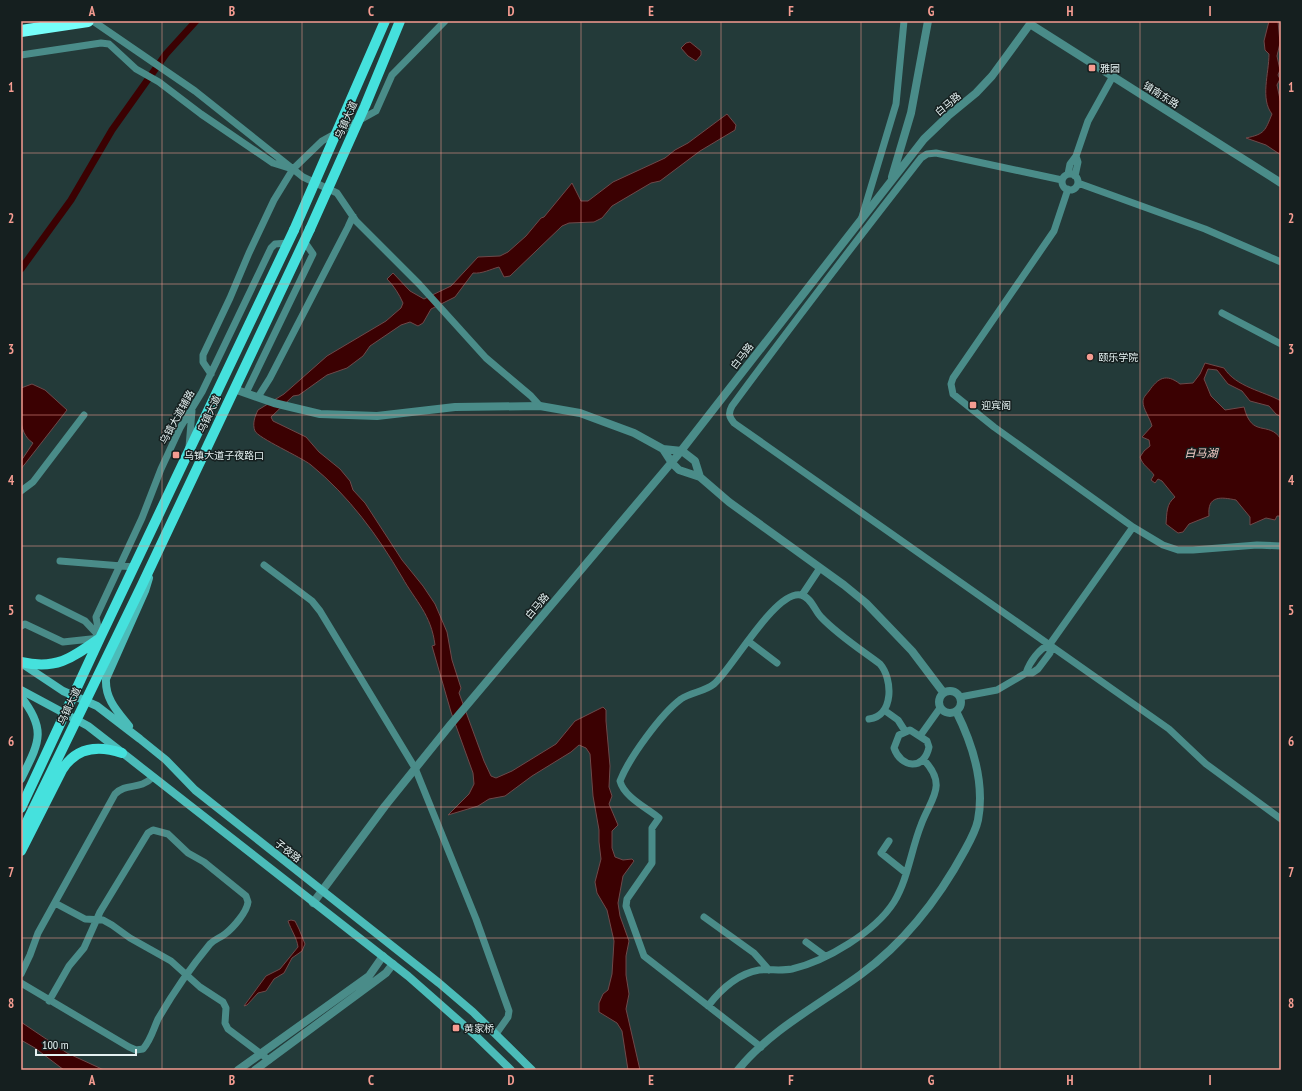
<svg xmlns="http://www.w3.org/2000/svg" width="1302" height="1091" viewBox="0 0 1302 1091" font-family="'PT Sans Narrow','Noto Sans SC',sans-serif">
	<style>
		.water { fill: #3b0102; stroke: #6e494a }
		.lines { fill: none; stroke-linecap: round; stroke-linejoin: round }
		.canal { stroke: #3b0102; stroke-width: 7 }
		.minor { stroke: #4a8c89; stroke-width: 7 }
		.tertiary { stroke: #4a8c89; stroke-width: 8 }
		.secondary { stroke: #4bbcb9; stroke-width: 8 }
		.primary { stroke: #45e1dd; stroke-width: 10 }
		.motorway { stroke: #76fef9; stroke-width: 12 }
		.primary-bridge { stroke: #45e1dd; stroke-width: 10 }
		.grid { fill: none; stroke: #f59c91; stroke-width: 1; stroke-opacity: 0.55 }
		.poi-dot { fill: #f59c91; stroke: #151f1f; stroke-width: 1.5 }
		.labels { text-anchor: middle; dominant-baseline: central; stroke-width: 3; stroke-linejoin: round; paint-order: stroke }
		.poi-label { font-size: 10px; fill: #e5f2f2; stroke: #151f1f; text-anchor: start }
		.street-label { font-size: 10px; fill: #e5f2f2; stroke: #151f1f }
		.water-label { font-size: 11px; font-style: italic; fill: #fad0ca; stroke: #151f1f }
		.neatline { fill: none; stroke: #f59c91; stroke-width: 1.5 }
		.grid-label { font-size: 13px; text-anchor: middle; font-weight: bold; fill: #f59c91 }
	</style>
	<rect width="100%" height="100%" fill="#233a39"/>
	<path class="water" d="M 1269,21 L 1278,21 L 1280,43 L 1277,56 L 1280,70 L 1278,75 L 1280,79 L 1277,85 L 1281,104 L 1281,155 L 1266,145 L 1246,138 C 1265,134 1265,131 1272,114 C 1260,99 1269,73 1269,54 L 1265,50 L 1264,41 Z
		M 690,42 L 701,51 L 701,55 L 696,61 L 688,56 L 681,48 L 686,43 Z
		M 727,114 L 736,125 L 735,130 L 700,151 L 660,181 L 651,183 L 612,206 L 602,218 L 594,222 L 569,223 L 562,226 L 510,276 L 504,277 L 499,267 C 491,269 482,274 473,273 L 455,297 L 431,309 L 423,323 L 418,326 L 410,322 L 401,325 L 370,346 L 363,356 L 347,368 L 327,375 L 299,395 L 293,396 L 271,417 L 273,421 L 306,437 L 319,452 L 340,469 L 350,481 L 353,490 L 365,503 L 402,560 L 423,586 L 435,604 L 447,632 L 452,660 L 461,688 L 459,693 L 484,761 L 491,776 L 496,778 L 512,771 L 556,744 L 575,721 L 603,707 L 606,710 L 606,721 L 610,766 L 609,787 L 612,796 L 609,804 L 618,825 L 612,831 L 612,848 L 615,857 L 623,860 L 632,859 L 634,861 L 623,876 L 618,903 L 620,916 L 629,941 L 626,956 L 626,975 L 629,994 L 626,1009 L 640,1070 L 628,1070 L 622,1031 L 617,1023 L 599,1012 L 599,1003 L 603,994 L 608,990 L 612,974 L 614,941 L 607,910 L 597,893 L 595,882 L 601,859 L 599,842 L 599,830 L 593,796 L 590,754 L 586,748 L 579,745 L 571,752 L 532,776 L 505,796 L 489,799 L 478,806 L 448,815 L 469,794 L 474,784 L 473,773 L 451,712 L 432,646 L 435,645 C 431,614 416,602 402,577 C 378,536 349,496 311,465 C 301,457 258,438 255,431 C 252,424 255,416 258,410 L 284,394 L 327,356 L 386,321 L 401,308 L 403,303 C 399,294 394,286 387,279 L 393,273 L 410,291 L 424,299 L 451,286 L 478,257 L 500,256 L 508,252 L 526,236 L 541,218 L 544,217 L 572,183 L 581,201 L 588,201 L 613,182 L 665,158 L 675,150 L 688,143 Z
		M 1205,363 L 1224,368 C 1236,387 1263,391 1281,401 L 1281,417 L 1276,414 L 1269,406 L 1250,401 L 1242,391 L 1228,384 L 1217,370 L 1208,369 L 1204,379 L 1211,396 L 1225,410 L 1244,407 C 1252,439 1268,420 1281,439 L 1281,516 L 1277,516 L 1275,520 L 1266,518 L 1250,525 L 1250,517 L 1236,500 C 1221,497 1207,495 1209,516 L 1189,524 L 1183,532 L 1178,533 L 1166,524 C 1167,513 1166,504 1175,497 L 1162,481 L 1158,479 L 1155,483 L 1151,480 L 1154,475 C 1149,468 1143,466 1140,457 L 1144,451 L 1150,446 L 1149,440 L 1142,437 L 1152,426 C 1150,418 1143,409 1143,402 C 1143,397 1146,395 1149,391 C 1158,378 1166,373 1180,384 L 1193,383 L 1200,374 Z
		M 32,384 L 45,390 L 67,410 L 21,469 L 21,461 L 33,443 C 16,432 21,406 21,388 Z
		M 291,920 L 295,921 L 299,929 L 305,944 L 302,951 L 292,958 L 284,973 L 274,979 L 266,991 L 258,993 L 247,1005 L 244,1006 L 266,976 L 280,969 L 298,947 C 297,938 291,930 288,921 Z
		M 21,1022 L 67,1053 L 104,1070 L 64,1070 L 35,1048 L 21,1040 Z"/>
	<g class="lines">
		<path class="canal" d="M 21,269 L 71,200 L 112,130 L 166,54 L 196,21"/>
		<path class="minor" d="M 93,21 L 195,91 L 303,177 L 337,193 L 356,221 L 419,284 L 486,358 L 531,396 L 540,406
			M 21,55 L 101,43 L 109,44 L 136,69 L 159,82 L 201,114 L 273,163 L 289,168
			M 1068,174 L 1070,164 L 1076,156 L 1088,121 L 1113,76
			M1062 182a8 8 0 1 1 16 0a8 8 0 1 1-16 0Z
			M 1075,176 L 1078,162 L 1076,156
			M 1062,180 L 936,153 L 927,154 L 921,158 C 857,240 794,322 732,406 C 728,413 729,417 734,423 L 1169,729 L 1206,764 L 1281,819
			M 1078,183 L 1205,229 L 1281,262
			M 1068,189 L 1054,231 L 953,378 L 951,384 L 953,394 L 994,427 L 1133,527 L 1163,545 L 1178,550 L 1193,550 L 1257,545 L 1281,546
			M 862,217 L 896,104 L 904,21
			M 1222,313 L 1281,344
			M 211,374 L 203,362 L 203,355 L 230,298 L 249,253 L 274,200 L 293,169 L 322,141 L 376,111 L 392,75 L 445,21
			M 246,393 L 313,254 L 304,241
			M 258,397 L 270,378 L 348,227 L 353,216
			M 189,447 L 192,411
			M 21,491 L 33,482 L 84,415
			M 60,561 L 134,567
			M 264,565 L 312,601 L 320,611 L 415,768 L 476,919 L 509,1011 L 508,1017 L 496,1034
			M 802,595 L 820,568
			M 39,598 L 85,621 L 100,637
			M 21,626 L 25,624 L 63,642 L 100,638
			M 100,638 L 96,617 L 142,518 L 161,469 L 180,428 L 202,392 L 271,248 L 275,244 L 288,243
			M 748,641 L 777,663
			M 1026,673 C 1030,661 1039,649 1050,644 L 1133,527
			M 960,697 L 997,690 L 1026,673 L 1032,673 L 1038,669 L 1050,653 L 1050,644
			M 884,710 L 898,720 L 905,731
			M 910,730 L 927,741 L 929,747 C 924,771 901,768 894,748 L 899,735 Z
			M 920,736 L 940,708
			M 889,841 L 881,853 L 906,873
			M 55,903 L 85,919 L 103,920 L 112,925 L 130,938 L 171,961 L 200,987 L 223,1002 L 226,1008 L 225,1023 L 228,1029 L 269,1060
			M 704,917 L 754,953 L 769,970
			M 806,942 L 825,956
			M 21,974 L 30,955 L 38,933 L 115,794 C 127,782 139,791 153,777
			M 21,983 L 129,1047 L 136,1050 L 143,1049 C 151,1040 153,1030 158,1019 C 173,993 191,967 210,944 C 215,939 220,938 225,934 C 233,928 247,912 248,902 L 246,896 L 204,862 L 188,853 L 168,834 L 153,830 L 148,833 L 100,912 L 84,948 L 69,966 L 49,1001
			M 708,1006 C 721,989 737,974 759,970 C 770,969 781,971 792,969 C 826,961 875,932 894,902 C 908,879 911,850 921,825 C 931,798 948,786 924,760
			M 761,1047 L 644,956 L 626,906 L 627,899 L 652,863 L 652,828 L 659,818 C 647,808 624,797 620,781 C 629,758 661,714 681,699 C 691,692 704,692 714,684 C 732,669 776,589 801,595 C 811,597 815,611 821,617 C 838,635 860,649 880,664 C 893,679 894,716 869,719"/>
		<path class="tertiary" d="M 892,177 L 911,113 L 928,21
			M 234,389 L 274,403 L 320,414 L 377,416 L 455,407 L 540,406 L 580,413 L 634,433 L 663,449 L 682,451 L 695,461 L 700,477
			M 663,449 L 672,463 L 679,470 L 700,477 L 729,502 L 844,585 L 866,603 L 912,651 L 943,692
			M939 702a11 11 0 1 1 22 0a11 11 0 1 1-22 0Z
			M 313,903 L 385,806 L 451,724 L 677,456 L 924,139 L 948,116 L 976,93 L 992,76 L 1030,24 L 1281,183
			M 238,1070 L 369,976 L 383,956
			M 255,1070 L 374,982 L 386,973 L 393,964
			M 738,1070 C 769,1031 820,1004 860,975 C 904,943 939,898 965,850 C 970,841 976,830 978,820 C 985,783 972,743 956,711"/>
		<path class="secondary" d="M 21,663 L 63,691 L 97,706 L 140,739 L 166,760 L 195,790 L 439,983 L 473,1012 L 532,1070
			M 21,690 L 88,726 L 133,761 L 408,976 L 475,1035 L 511,1070
			M 21,697 C 48,731 38,744 21,779
			M 129,726 C 117,711 105,699 106,679 L 145,591 L 149,578"/>
		<path class="primary" d="M 21,662 C 57,670 72,658 100,638
			M 21,808 L 100,638 L 294,230
			M 21,834 L 142,585 L 310,229
			M 21,851 L 62,770 C 76,747 98,745 122,753"/>
		<path class="motorway" d="M 21,31 L 88,21"/>
		<path class="primary-bridge" d="M 310,229 L 365,106 L 400,21
			M 294,230 L 385,21"/>
	</g>
	<path class="grid" d="M 162,21 L 162,1070M 302,21 L 302,1070M 441,21 L 441,1070M 581,21 L 581,1070M 721,21 L 721,1070M 861,21 L 861,1070M 1000,21 L 1000,1070M 1140,21 L 1140,1070M 21,153 L 1281,153M 21,284 L 1281,284M 21,415 L 1281,415M 21,546 L 1281,546M 21,676 L 1281,676M 21,807 L 1281,807M 21,938 L 1281,938"/>
	<g class="poi-dot">
		<rect x="1088" y="64" width="8" height="8" rx="2"/>
		<circle cx="1090" cy="357" r="4"/>
		<rect x="969" y="401" width="8" height="8" rx="2"/>
		<rect x="172" y="451" width="8" height="8" rx="2"/>
		<rect x="452" y="1024" width="8" height="8" rx="2"/>
	</g>
	<g class="labels">
		<g class="poi-label">
			<text x="1100" y="68">雅园</text>
			<text x="1098" y="357">颐乐学院</text>
			<text x="981" y="405">迎宾阁</text>
			<text x="184" y="455">乌镇大道子夜路口</text>
			<text x="464" y="1028">黄家桥</text>
		</g>
		<g class="street-label">
			<text transform="translate(1161 95) rotate(32)">镇南东路</text>
			<text transform="translate(948 104) rotate(-40)">白马路</text>
			<text transform="translate(346 120) rotate(-66)">乌镇大道</text>
			<text transform="translate(742 356) rotate(-52)">白马路</text>
			<text transform="translate(209 414) rotate(-65)">乌镇大道</text>
			<text transform="translate(177 417) rotate(-61)">乌镇大道辅路</text>
			<text transform="translate(537 606) rotate(-50)">白马路</text>
			<text transform="translate(69 706) rotate(-65)">乌镇大道</text>
			<text transform="translate(288 851) rotate(38)">子夜路</text>
		</g>
		<g class="water-label">
			<text x="1201" y="453">白马湖</text>
		</g>
	</g>
	<rect width="1302" height="1091" fill="none" stroke="#151f1f" stroke-width="44"/>
	<path d="M36 1049v6h100v-6" fill="none" stroke="#e5f2f2" stroke-width="2"/>
	<text x="42" y="1049" font-size="12" fill="#e5f2f2" stroke="#151f1f" stroke-width="3" paint-order="stroke">100 m</text>
	<rect x="22" y="22" width="1258" height="1047" class="neatline"/>
	<g class="grid-label">
		<text x="92" y="16">A</text>
		<text x="232" y="16">B</text>
		<text x="371" y="16">C</text>
		<text x="511" y="16">D</text>
		<text x="651" y="16">E</text>
		<text x="791" y="16">F</text>
		<text x="931" y="16">G</text>
		<text x="1070" y="16">H</text>
		<text x="1210" y="16">I</text>
		<text x="11" y="92">1</text>
		<text x="1291" y="92">1</text>
		<text x="11" y="223">2</text>
		<text x="1291" y="223">2</text>
		<text x="11" y="354">3</text>
		<text x="1291" y="354">3</text>
		<text x="11" y="485">4</text>
		<text x="1291" y="485">4</text>
		<text x="11" y="615">5</text>
		<text x="1291" y="615">5</text>
		<text x="11" y="746">6</text>
		<text x="1291" y="746">6</text>
		<text x="11" y="877">7</text>
		<text x="1291" y="877">7</text>
		<text x="11" y="1008">8</text>
		<text x="1291" y="1008">8</text>
		<text x="92" y="1085">A</text>
		<text x="232" y="1085">B</text>
		<text x="371" y="1085">C</text>
		<text x="511" y="1085">D</text>
		<text x="651" y="1085">E</text>
		<text x="791" y="1085">F</text>
		<text x="931" y="1085">G</text>
		<text x="1070" y="1085">H</text>
		<text x="1210" y="1085">I</text>
	</g>
</svg>
